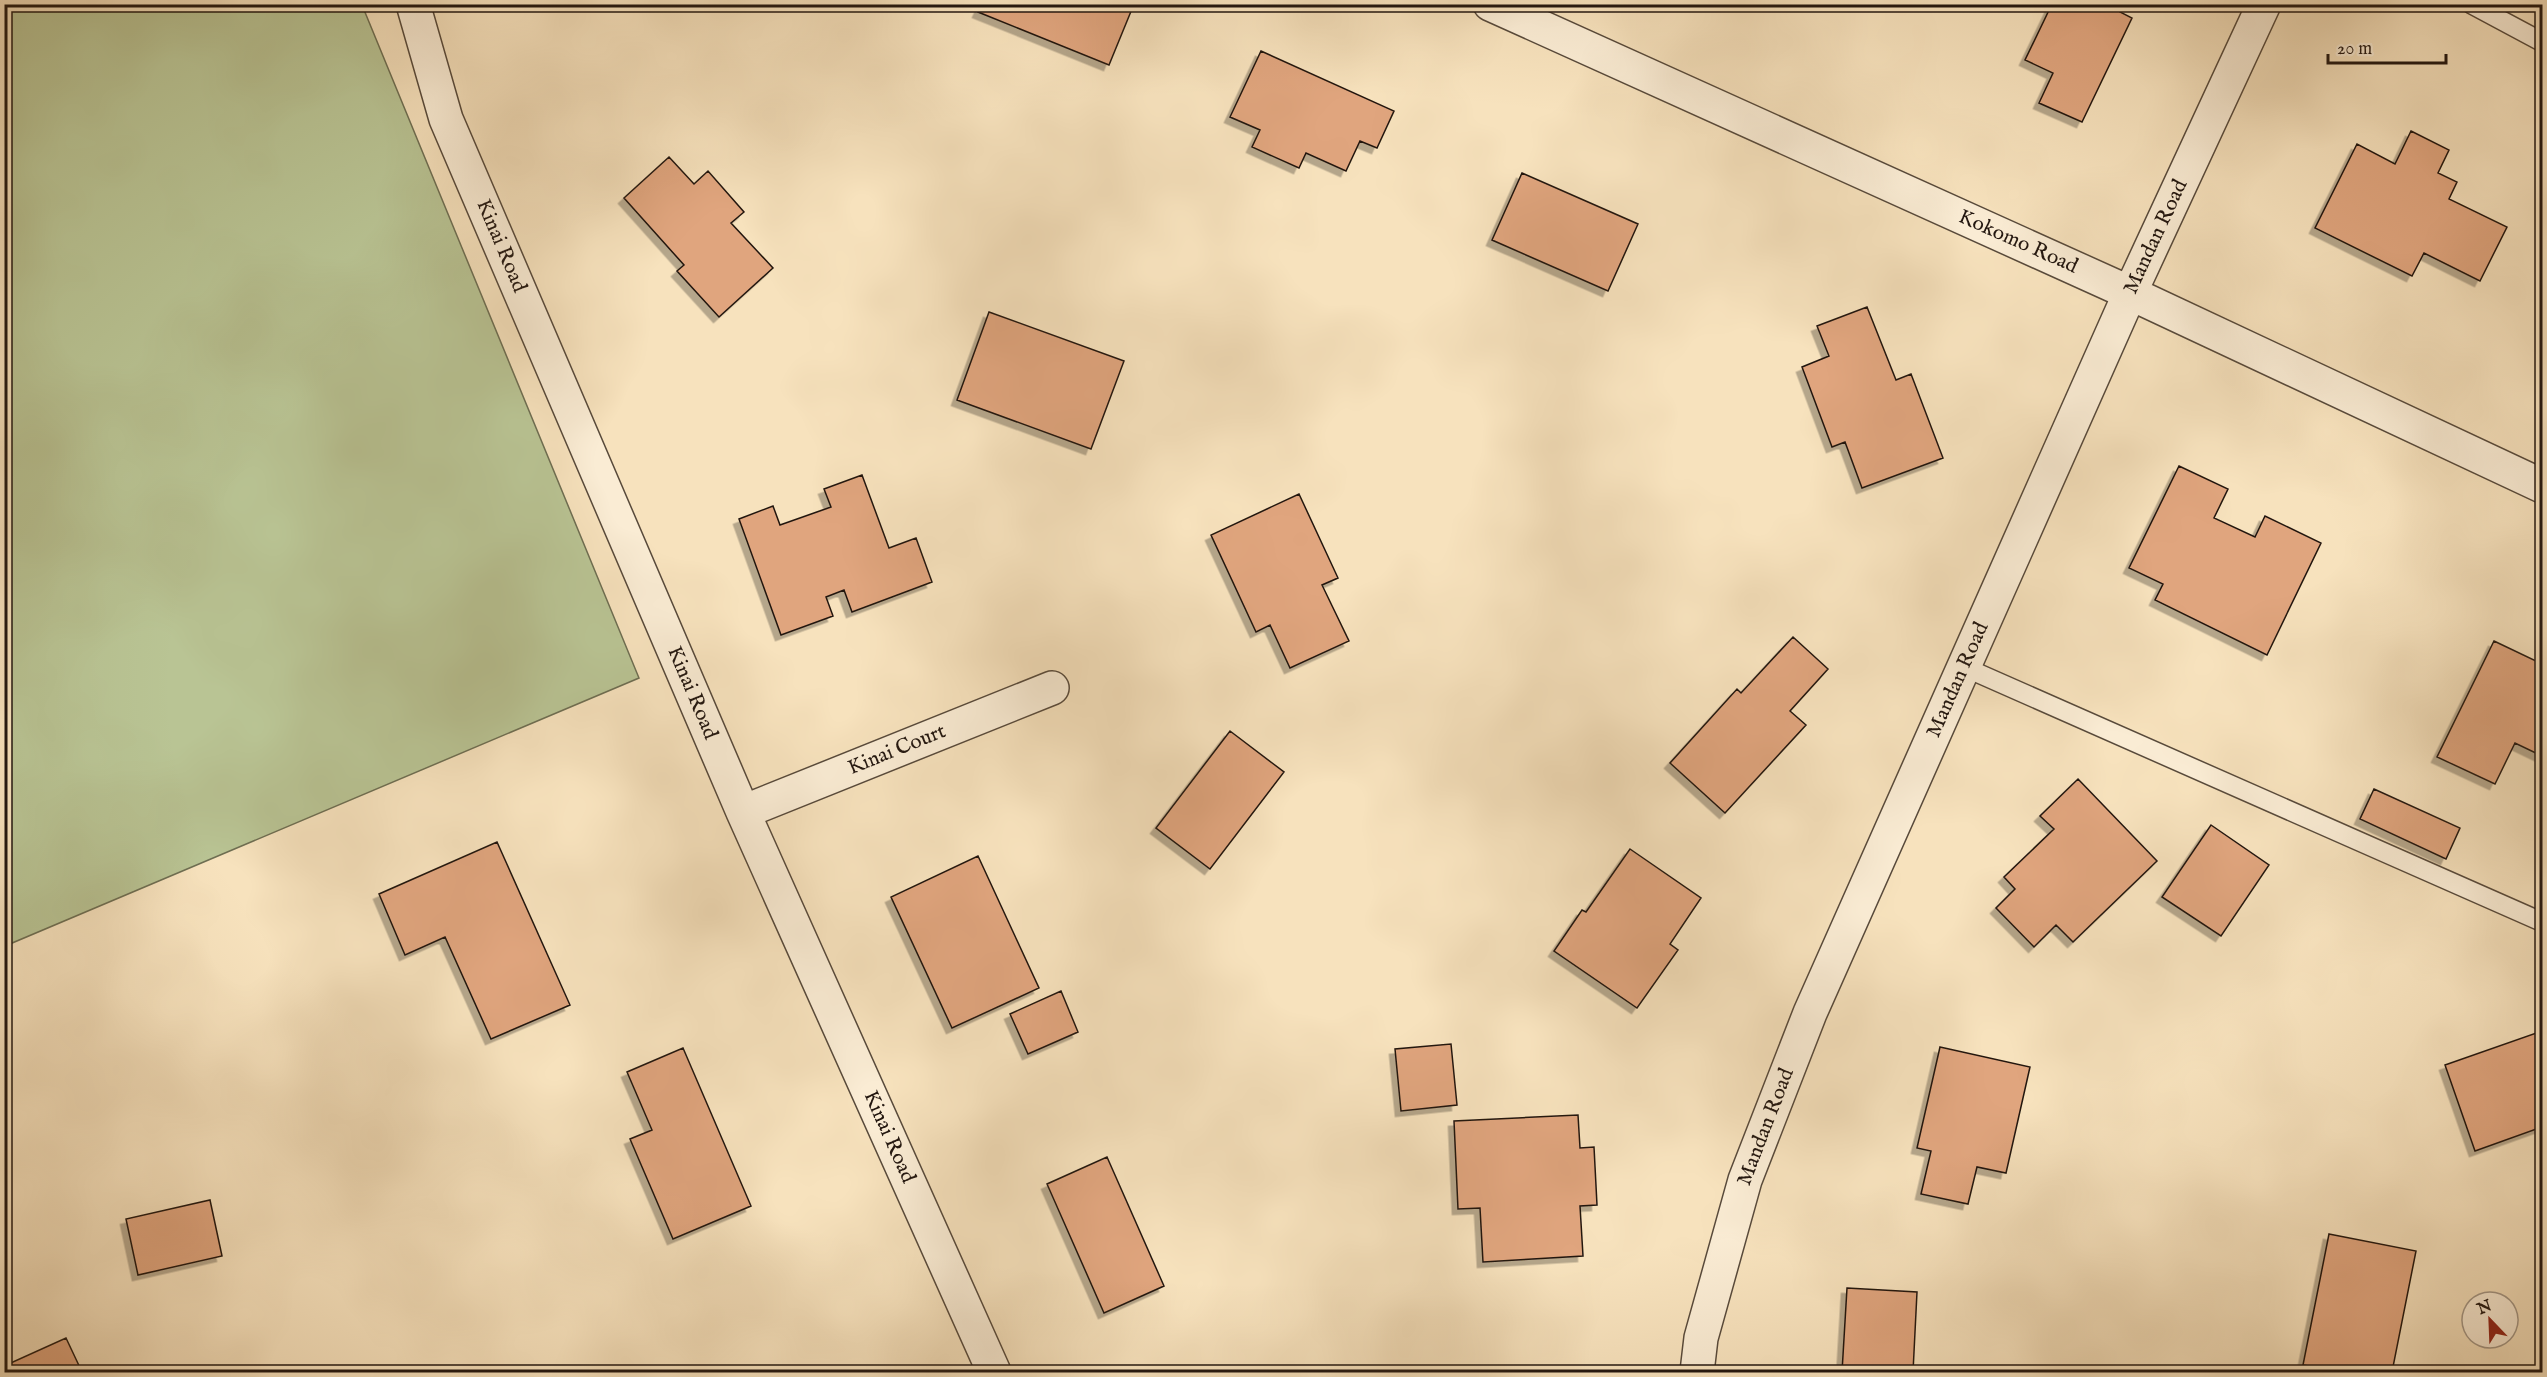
<svg xmlns="http://www.w3.org/2000/svg" width="2547" height="1377" viewBox="0 0 2547 1377" font-family="'IM FELL English',serif">
	<style>
		.green { fill: #b9c494; stroke: #6e6e52; stroke-width: 1.5 }
		.building { fill: #e0a57e; stroke: #231710; stroke-width: 1.5; filter: url(#shadow) }
		.lines { fill: none; stroke-linecap: round; stroke-linejoin: round }
		.lane-casing { stroke: #584a3b; stroke-width: 21 }
		.street-casing { stroke: #584a3b; stroke-width: 36 }
		.lane { stroke: #faecd4; stroke-width: 18 }
		.street { stroke: #faecd4; stroke-width: 33 }
		.labels { text-anchor: middle; dominant-baseline: central; stroke-width: 4.5; stroke-linejoin: round; paint-order: stroke }
		.street-label { font-size: 21px; fill: #231710; stroke: #faecd4 }
	</style>
	<defs>
		<filter id="shadow"><feDropShadow dx="-5.5" dy="5.5" stdDeviation="0" flood-color="#0004"/></filter>
	</defs>
	<rect width="100%" height="100%" fill="#f7e2bd"/>
	<filter id="stains"><feTurbulence type="fractalNoise" baseFrequency=".00333" numOctaves="4"/><feColorMatrix values="0 0 0 0 .2 0 0 0 0 .09 0 0 0 0 .02 0 0 0 .5 -.17"/></filter>
	<radialGradient id="worn" r=".72"><stop offset=".6" stop-color="#630" stop-opacity="0"/><stop offset="1" stop-color="#630" stop-opacity=".3"/></radialGradient>
	<path class="green" d="M 5,4 L 362,5 L 639,678 L 5,946 Z"/>
	<path class="building" d="M 982,4 L 1134,4 L 1109,65 L 978,12 Z
		M 2052,4 L 2124,4 L 2120,12 L 2132,18 L 2082,122 L 2039,103 L 2053,73 L 2025,60 Z
		M 1261,51 L 1394,111 L 1377,148 L 1360,141 L 1346,171 L 1306,153 L 1299,168 L 1252,147 L 1260,130 L 1230,117 Z
		M 2411,131 L 2449,150 L 2438,173 L 2457,182 L 2449,199 L 2507,227 L 2480,281 L 2424,253 L 2412,276 L 2315,228 L 2357,144 L 2395,164 Z
		M 669,157 L 694,184 L 708,171 L 744,212 L 731,223 L 773,268 L 719,317 L 677,271 L 684,265 L 624,198 Z
		M 1522,173 L 1638,224 L 1608,291 L 1492,240 Z
		M 1867,307 L 1896,380 L 1911,374 L 1943,458 L 1862,488 L 1845,442 L 1832,447 L 1802,367 L 1829,356 L 1817,326 Z
		M 989,312 L 1124,361 L 1091,449 L 957,400 Z
		M 2179,466 L 2228,489 L 2214,518 L 2255,537 L 2265,516 L 2321,543 L 2267,655 L 2155,600 L 2163,584 L 2129,568 Z
		M 862,475 L 889,548 L 916,538 L 932,582 L 852,612 L 844,590 L 826,597 L 833,616 L 781,635 L 739,519 L 773,506 L 780,525 L 831,507 L 824,489 Z
		M 1299,494 L 1338,578 L 1322,585 L 1349,641 L 1290,668 L 1270,625 L 1256,632 L 1211,535 Z
		M 1793,637 L 1828,669 L 1790,711 L 1806,725 L 1725,813 L 1670,763 L 1737,689 L 1741,693 Z
		M 2494,641 L 2540,663 L 2542,657 L 2542,756 L 2515,743 L 2495,784 L 2437,757 Z
		M 1230,731 L 1284,772 L 1210,869 L 1156,828 Z
		M 2078,779 L 2157,861 L 2073,942 L 2056,925 L 2034,947 L 1996,908 L 2015,889 L 2004,877 L 2054,829 L 2040,816 Z
		M 2374,789 L 2460,828 L 2446,859 L 2360,819 Z
		M 2211,825 L 2269,865 L 2221,936 L 2162,897 Z
		M 497,842 L 570,1005 L 491,1039 L 445,937 L 405,955 L 379,894 Z
		M 1630,849 L 1701,898 L 1670,944 L 1678,950 L 1637,1008 L 1554,951 L 1582,910 L 1586,912 Z
		M 978,856 L 1039,988 L 952,1028 L 891,897 Z
		M 1061,991 L 1078,1032 L 1028,1054 L 1010,1014 Z
		M 2542,1031 L 2542,1127 L 2475,1151 L 2445,1065 Z
		M 1451,1044 L 1457,1105 L 1401,1111 L 1395,1049 Z
		M 1940,1047 L 2030,1067 L 2006,1173 L 1977,1167 L 1968,1204 L 1921,1194 L 1931,1151 L 1917,1148 Z
		M 683,1048 L 751,1206 L 673,1239 L 630,1139 L 652,1130 L 627,1072 Z
		M 1578,1115 L 1580,1148 L 1594,1147 L 1597,1205 L 1580,1206 L 1583,1256 L 1483,1262 L 1480,1208 L 1458,1209 L 1454,1121 Z
		M 1107,1157 L 1164,1286 L 1104,1313 L 1047,1184 Z
		M 210,1200 L 222,1256 L 138,1275 L 126,1219 Z
		M 2329,1234 L 2416,1251 L 2392,1372 L 2341,1372 L 2303,1365 Z
		M 1847,1288 L 1917,1292 L 1913,1372 L 1842,1372 Z
		M 66,1338 L 82,1372 L 4,1372 L 4,1366 Z
		M 1185,1366 L 1188,1372 L 1170,1372 Z"/>
	<g class="lines">
		<g class="lane-casing">
			<path id="lane" d="M 2471,4 L 2542,42
				M 1964,667 L 2542,922"/>
		</g>
		<g class="street-casing">
			<path id="street" d="M 413,4 L 446,119 L 743,812 L 994,1372
				M 1490,4 L 2130,293 L 2542,486
				M 743,812 L 1052,688
				M 1697,1372 L 1701,1338 L 1745,1180 L 1810,1013 L 2130,293 L 2264,4"/>
		</g>
		<use href="#lane" class="lane"/>
		<use href="#street" class="street"/>
	</g>
	<g class="labels">
		<g class="street-label">
			<text transform="translate(2156 237) rotate(-65)">Mandan Road</text>
			<text transform="translate(2018 242) rotate(24)">Kokomo Road</text>
			<text transform="translate(501 246) rotate(67)">Kinai Road</text>
			<text transform="translate(1958 680) rotate(-66)">Mandan Road</text>
			<text transform="translate(692 693) rotate(67)">Kinai Road</text>
			<text transform="translate(897 750) rotate(-22)">Kinai Court</text>
			<text transform="translate(1766 1127) rotate(-69)">Mandan Road</text>
			<text transform="translate(889 1137) rotate(66)">Kinai Road</text>
		</g>
	</g>
	<rect width="2547" height="1377" fill="none" stroke="#f7e2bd" stroke-width="24"/>
	<rect x="6" y="6" width="2535" height="1365" fill="none" stroke="#231710" stroke-width="3"/>
	<rect x="12" y="12" width="2523" height="1353" fill="none" stroke="#231710" stroke-width="1.5"/>
	<g transform="translate(2490 1320) rotate(337)"><circle r="28" fill="#faecd4" stroke="#a49786" stroke-width="1.5"/>
	<path d="M0-4.5L10 22L0 15L-10 22Z" fill="#8f2418"/>
	<text y="-9" font-size="16" font-weight="bold" text-anchor="middle" fill="#231710">N</text>
	</g>
	<path d="M2328 54v9h118v-9" fill="none" stroke="#231710" stroke-width="3"/>
	<text x="2337" y="54" font-size="18" fill="#231710" stroke="#faecd4" stroke-width="4.5" paint-order="stroke">20 m</text>
	<rect width="100%" height="100%" filter="url(#stains)"/>
	<rect width="100%" height="100%" fill="url(#worn)"/>
</svg>
